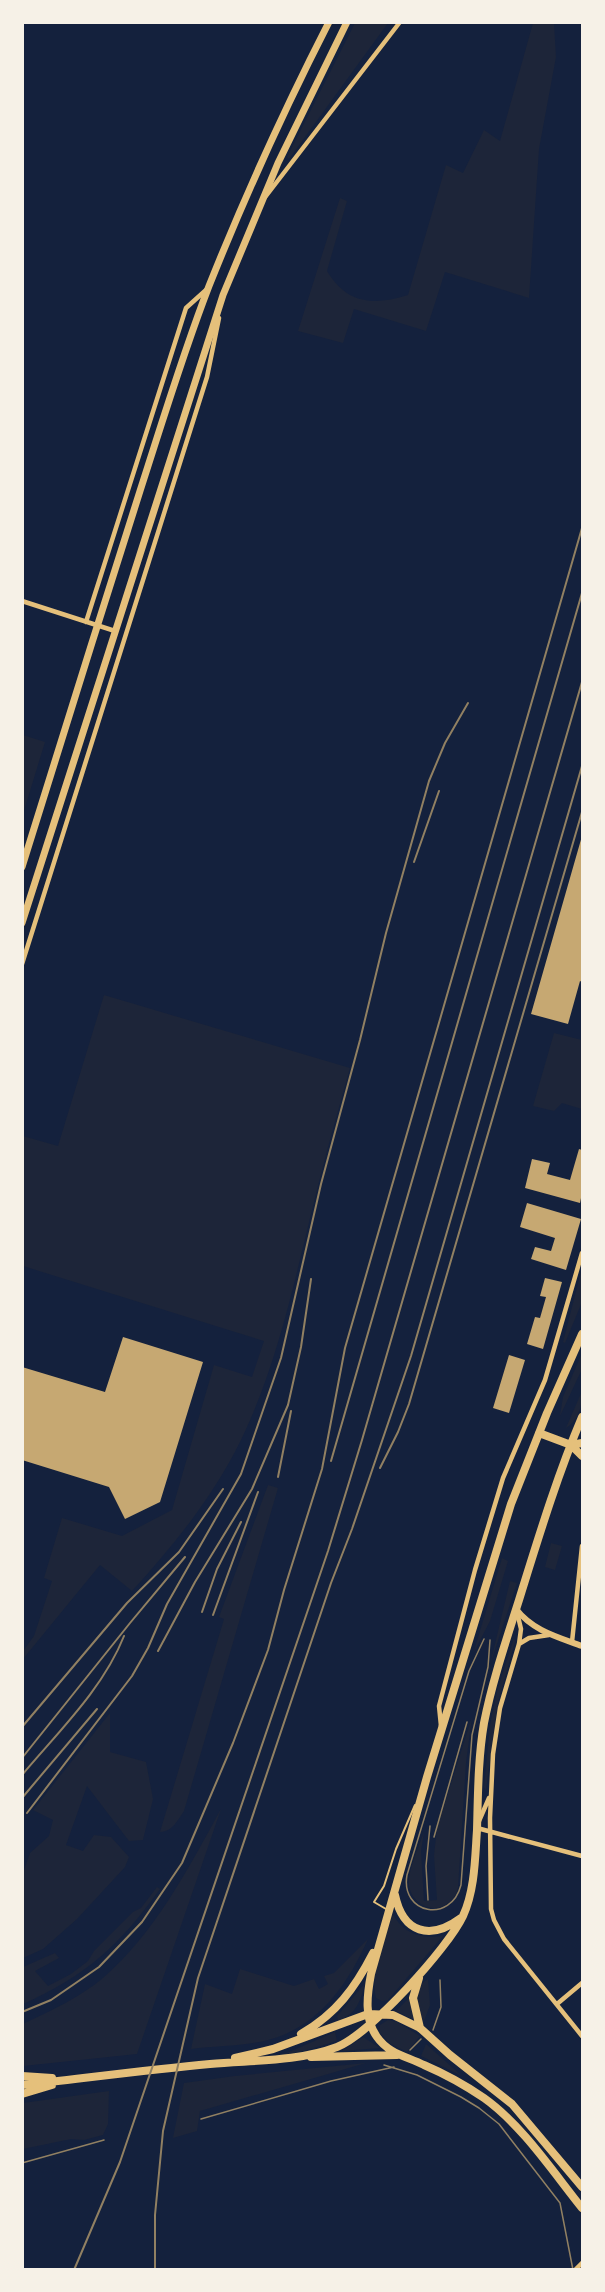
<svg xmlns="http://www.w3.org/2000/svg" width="605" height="2292" viewBox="0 0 605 2292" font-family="Montserrat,sans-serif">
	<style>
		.green { fill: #1d2539 }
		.building { fill: #c6a872 }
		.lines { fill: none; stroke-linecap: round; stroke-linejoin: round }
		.service { stroke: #e5c07b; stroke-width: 2 }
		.minor { stroke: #e5c07b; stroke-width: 4.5 }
		.tertiary { stroke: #e5c07b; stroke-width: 6 }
		.secondary { stroke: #e5c07b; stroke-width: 7 }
		.primary { stroke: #e5c07b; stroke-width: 8 }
		.tram { stroke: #918062; stroke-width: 1.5 }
		.rail { stroke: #918062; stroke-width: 2 }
	</style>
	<rect width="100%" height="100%" fill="#14213d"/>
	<path class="green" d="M 355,23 L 388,23 L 289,159 L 287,157 Z
		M 533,23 L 554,23 L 556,57 L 539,149 L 529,298 L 445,272 L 426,331 L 354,309 L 343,343 L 298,331 L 340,198 L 347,201 L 327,271 C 347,304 373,306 408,295 L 446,165 L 463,173 L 484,130 L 500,141 Z
		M 23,735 L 45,742 L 23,814 L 22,735 Z
		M 104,995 L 350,1068 C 340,1105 329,1141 320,1178 C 297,1267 281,1357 241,1440 C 213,1497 174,1545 132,1591 L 100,1565 L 23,1659 L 23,1651 L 34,1636 L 52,1581 L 44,1578 L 62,1518 L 122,1536 L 172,1510 L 214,1365 L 252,1377 L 264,1341 L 23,1266 L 23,1136 L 58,1146 Z
		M 554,1033 L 582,1040 L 582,1109 L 562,1103 L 554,1111 L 533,1106 Z
		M 582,1268 L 582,1302 L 565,1343 L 563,1342 Z
		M 582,1353 L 582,1369 L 560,1416 L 563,1397 Z
		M 582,1391 C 583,1405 578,1421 566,1428 Z
		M 268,1485 L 278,1488 L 184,1811 C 178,1820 172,1832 160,1832 L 224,1619 L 219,1617 Z
		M 551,1543 L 562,1546 L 555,1570 L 545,1567 Z
		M 502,1558 L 508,1561 L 490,1621 L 473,1654 Z
		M 510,1581 L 517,1583 L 490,1665 Z
		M 514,1638 L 515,1642 L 498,1703 L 486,1790 L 484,1787 L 490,1725 L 497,1691 Z
		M 110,1713 L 110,1752 L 146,1762 L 153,1799 L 143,1840 L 129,1841 L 87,1786 L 66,1845 L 83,1851 L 94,1835 L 111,1837 L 129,1857 L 125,1867 L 77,1919 L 43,1949 L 23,1958 L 23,1873 L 30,1853 L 49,1836 L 53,1820 L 33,1810 Z
		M 472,1717 L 466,1763 L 458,1888 C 456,1894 454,1899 448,1903 C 434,1915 412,1904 409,1886 C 407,1872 419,1846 424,1832 L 421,1851 L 424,1901 L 437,1900 L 434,1855 L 437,1828 Z
		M 221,1809 L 137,2054 L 23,2066 L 23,2024 C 50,2011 79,1998 103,1978 C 155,1933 188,1869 221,1809 Z
		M 157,1887 L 160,1889 C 120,1945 86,1976 23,2004 L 23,1967 L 55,1953 L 59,1958 L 35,1971 L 48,1986 L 71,1974 L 88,1961 L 94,1951 L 133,1912 L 141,1908 Z
		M 393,1914 C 403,1934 422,1939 443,1936 L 388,2000 L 382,2001 L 376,1998 C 369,1971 385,1939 393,1914 Z
		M 368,1939 C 347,1986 317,2029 264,2041 C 240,2046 215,2046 191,2049 L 205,1984 L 232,1994 L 240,1969 L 294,1986 L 314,1979 L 319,1989 L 328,1984 L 324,1976 L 334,1973 Z
		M 428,1979 L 430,2005 L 424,2021 C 416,2009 413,1987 428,1979 Z
		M 366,1982 C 359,2002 359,2012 338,2021 L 337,2016 Z
		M 411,1996 L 414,2020 L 396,2011 Z
		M 388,2020 L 397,2022 L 420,2036 L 407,2052 L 389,2043 L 380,2033 L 380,2025 Z
		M 335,2032 L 337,2041 L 304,2051 L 282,2055 Z
		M 363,2037 L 380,2048 L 342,2051 Z
		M 426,2044 L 462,2076 L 421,2056 Z
		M 366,2063 L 200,2111 L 197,2131 L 173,2138 L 184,2083 L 235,2076 Z
		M 109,2091 L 108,2124 L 103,2135 L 84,2140 L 71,2139 L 23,2149 L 23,2103 Z"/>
	<path class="building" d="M 582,836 L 582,982 L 580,981 L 568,1024 L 531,1014 Z
		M 579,1149 L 582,1150 L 582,1193 L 580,1203 L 525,1188 L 532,1159 L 550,1163 L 547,1174 L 570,1180 Z
		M 527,1203 L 581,1219 L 566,1270 L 531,1259 L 535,1247 L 551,1251 L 555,1238 L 520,1227 Z
		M 545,1278 L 562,1282 L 543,1349 L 527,1344 L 535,1317 L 540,1318 L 546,1297 L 540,1296 Z
		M 123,1337 L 203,1362 L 160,1502 L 125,1519 L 109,1487 L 22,1460 L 22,1367 L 105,1392 Z
		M 509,1355 L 525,1360 L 509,1413 L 493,1408 Z"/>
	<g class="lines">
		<path class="service" d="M 386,1909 L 374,1902 L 384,1886 L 396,1849 L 415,1805"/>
		<path class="minor" d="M 266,196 L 400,22
			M 22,601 L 115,631
			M 86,622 L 186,308 L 206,290
			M 22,964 L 207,377 L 219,318
			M 517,1612 L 521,1629 L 519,1644 L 500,1708 L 493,1754 L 490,1818 L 491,1909 L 494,1920 L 504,1939 L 582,2036
			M 572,1642 L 582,1546
			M 519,1644 L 529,1638 L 549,1635
			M 441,1726 L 439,1706 L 475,1570 L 503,1478 L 545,1380 L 582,1253
			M 479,1821 L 489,1798
			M 477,1828 L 582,1856
			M 557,2004 L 582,1983
			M 575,2270 L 582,2263"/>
		<path class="tertiary" d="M 516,1609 C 533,1631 558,1637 582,1646"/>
		<path class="secondary" d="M 22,867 C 61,742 100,616 140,491 C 162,423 183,353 209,286 C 245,196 285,108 329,22
			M 22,923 L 223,295 L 278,163 L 347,22"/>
		<path class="primary" d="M 582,1334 L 547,1413 L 511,1504 L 427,1777 L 371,1974 C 367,1995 364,2019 377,2037 C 389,2054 406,2056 424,2065 C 445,2074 465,2085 484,2098 C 522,2125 553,2172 582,2208
			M 539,1433 L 571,1445 L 582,1443
			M 571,1445 L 582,1456
			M 395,1895 C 403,1933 430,1941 461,1918
			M 419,1978 L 413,1998 L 420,2028
			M 301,2034 C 336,2014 355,1988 373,1953
			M 311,2057 L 397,2055
			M 235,2058 L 273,2049 L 368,2014 L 393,2015 L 420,2028 L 450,2055 L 512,2104 L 582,2187
			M 22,2076 L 52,2078
			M 22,2085 C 85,2078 148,2070 210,2064 C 252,2060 297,2062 337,2047 C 370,2034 448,1948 463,1916 C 475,1890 475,1858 477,1830 C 478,1795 478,1758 484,1723 C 492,1682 506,1641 519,1600 C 538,1539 557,1476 582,1417
			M 22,2094 L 52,2085"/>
		<path class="tram" d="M 484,1639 L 469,1671 L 407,1875 C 400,1914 451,1924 461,1885 L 472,1735 L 488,1667 L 490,1640
			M 434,1837 L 467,1722
			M 428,1900 L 426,1866 L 430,1826
			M 433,2030 L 441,2007 L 440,1980
			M 410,2050 L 421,2039
			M 384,2065 L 417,2075 L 461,2097 L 479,2108 L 499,2124 L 560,2203 L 573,2270
			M 201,2119 L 331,2081 L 394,2067
			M 22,2163 L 104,2140"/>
		<path class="rail" d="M 414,862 L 439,791
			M 331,1461 L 582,593
			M 380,1468 L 398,1432 L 409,1404 L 582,812
			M 278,1477 L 291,1411
			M 202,1612 L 217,1569 L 241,1522
			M 213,1615 L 258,1492
			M 158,1651 L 195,1582 L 252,1489 L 288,1405 L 301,1347 L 311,1279
			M 22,1727 L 127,1603 L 179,1552 L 223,1489
			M 22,1758 L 130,1623 L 185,1557
			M 22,1775 C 58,1732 103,1689 124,1636
			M 22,1798 L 97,1709
			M 27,1813 L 132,1676 L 148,1648 L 167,1604 L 241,1474 L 281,1358 L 321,1184 L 360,1040 L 386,933 L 429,781 L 445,743 L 468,703
			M 22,2012 L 51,2000 L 99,1967 L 142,1922 L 182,1863 L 233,1743 L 268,1650 L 284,1590 L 322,1469 L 345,1348 L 582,528
			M 74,2270 L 120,2162 L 328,1551 L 362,1440 L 582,682
			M 155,2270 L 155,2215 L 163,2131 L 198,1978 L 331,1583 L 352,1529 L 411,1356 L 582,766"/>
	</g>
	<rect width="605" height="2292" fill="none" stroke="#f6f1e7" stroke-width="48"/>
</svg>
